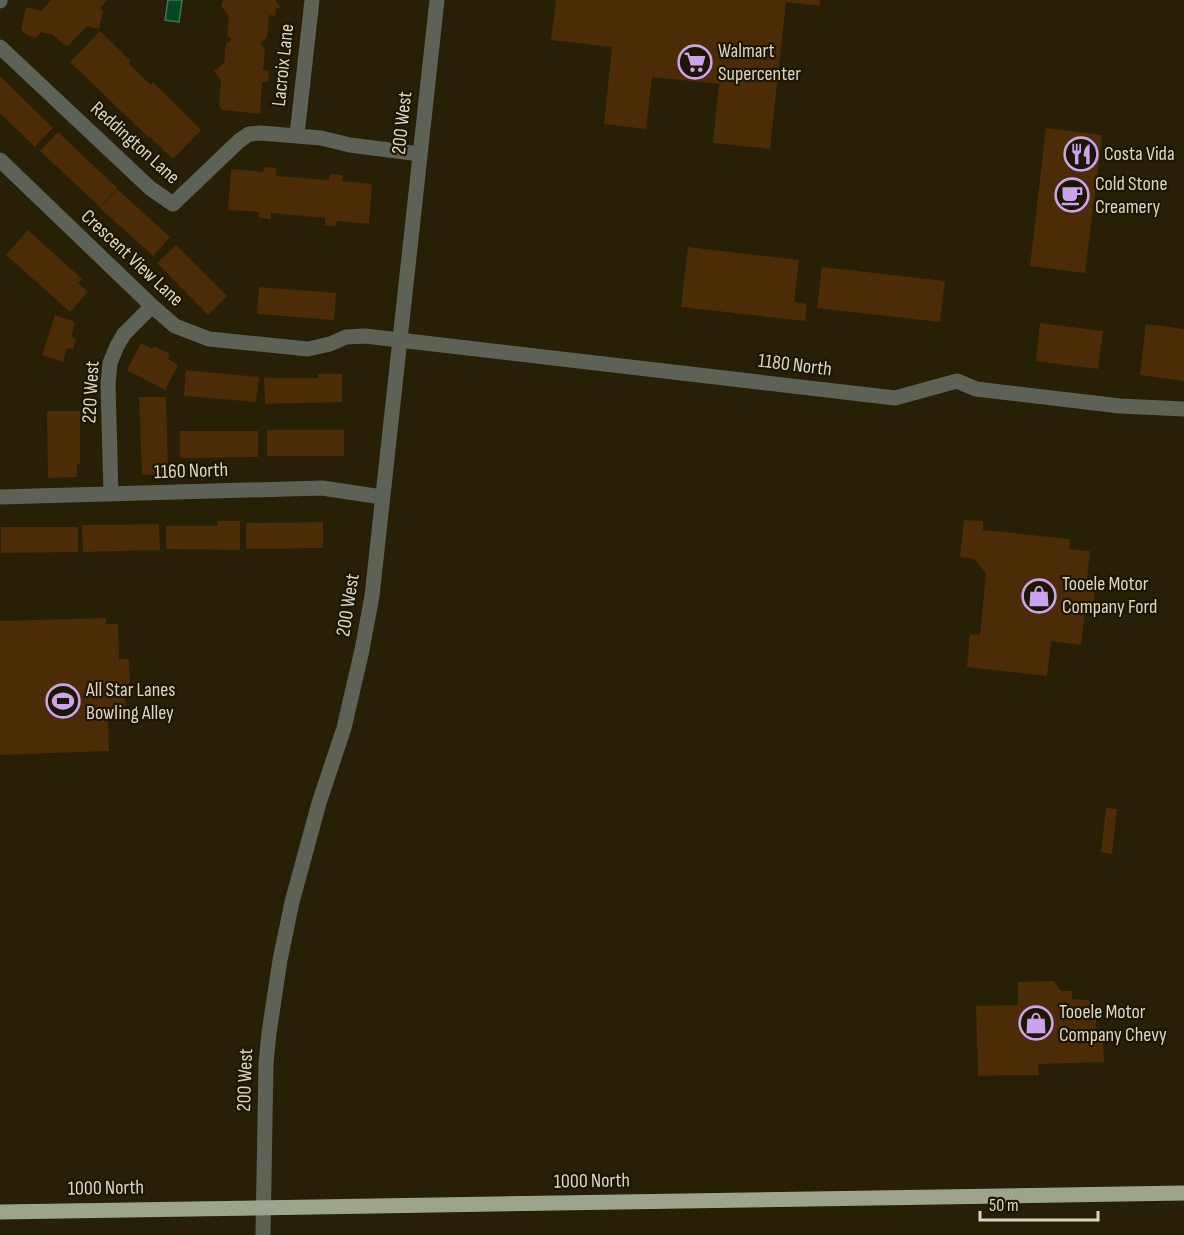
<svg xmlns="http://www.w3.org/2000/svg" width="1184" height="1235" viewBox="0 0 1184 1235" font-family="'Sofia Sans Condensed',sans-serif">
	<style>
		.water { fill: #044823; stroke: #447354; stroke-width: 1.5 }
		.building { fill: #4b2c07 }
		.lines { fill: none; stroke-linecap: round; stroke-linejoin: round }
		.minor { stroke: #5e6256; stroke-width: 15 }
		.major { stroke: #9ca58c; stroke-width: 15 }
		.labels { text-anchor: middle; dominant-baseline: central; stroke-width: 4.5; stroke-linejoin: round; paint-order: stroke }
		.poi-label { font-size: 20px; fill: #dad6c7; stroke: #1d1600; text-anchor: start }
		.street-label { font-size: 20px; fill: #dad6c7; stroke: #1d1600 }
	</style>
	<rect width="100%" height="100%" fill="#271f06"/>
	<path class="water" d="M 168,0 L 182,0 L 179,22 L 165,20 Z"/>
	<path class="building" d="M 51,0 L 107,0 L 100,8 L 103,11 L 99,29 L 87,26 L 68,46 L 64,45 L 53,35 L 41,32 L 35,38 L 27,35 L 21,30 L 26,7 L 41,11 Z
		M 223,0 L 275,0 L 281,8 L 276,8 L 275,16 L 269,15 L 267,38 L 260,43 L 265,49 L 263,70 L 269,71 L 268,82 L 262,82 L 260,114 L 222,110 L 219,106 L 221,80 L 214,71 L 224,63 L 226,44 L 232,40 L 227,35 L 229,16 L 221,6 Z
		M 556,0 L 820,0 L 820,6 L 786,2 L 770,149 L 713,143 L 719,84 L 652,77 L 646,129 L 604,124 L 612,47 L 551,40 Z
		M 100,31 L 131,61 L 129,64 L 151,85 L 153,82 L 201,130 L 173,159 L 150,137 L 149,138 L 70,62 Z
		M 0,76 L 53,128 L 35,147 L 0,113 Z
		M 1046,128 L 1102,135 L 1085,273 L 1030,266 Z
		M 58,132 L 117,188 L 100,207 L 40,151 Z
		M 264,167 L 276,168 L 276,176 L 329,180 L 330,174 L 343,175 L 342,181 L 372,184 L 369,224 L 337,221 L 336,226 L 325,225 L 325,218 L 271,213 L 271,219 L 259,218 L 259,212 L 228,210 L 231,169 L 263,172 Z
		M 117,189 L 170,237 L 153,256 L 100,208 Z
		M 28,230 L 82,279 L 78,283 L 88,292 L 70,312 L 6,255 Z
		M 176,245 L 227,296 L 208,315 L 157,263 Z
		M 688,247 L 799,260 L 794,302 L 807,304 L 805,321 L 681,307 Z
		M 822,267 L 945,281 L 940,322 L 817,308 Z
		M 259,287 L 336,293 L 334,320 L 257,314 Z
		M 55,315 L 75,322 L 71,337 L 76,339 L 73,349 L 67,348 L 63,362 L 42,355 Z
		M 1040,323 L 1103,331 L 1098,369 L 1036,361 Z
		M 1146,324 L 1184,329 L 1184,381 L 1140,375 Z
		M 141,343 L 152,349 L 154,346 L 170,354 L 168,359 L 178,365 L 165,390 L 127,370 Z
		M 186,370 L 259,377 L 256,402 L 184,396 Z
		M 318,374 L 342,374 L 342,402 L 265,404 L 264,378 L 318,378 Z
		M 139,397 L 166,397 L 168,474 L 142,475 Z
		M 47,411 L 80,411 L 80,464 L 77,464 L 77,477 L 48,478 Z
		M 267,430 L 344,430 L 344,456 L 267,456 Z
		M 180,431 L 258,431 L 258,457 L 180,458 Z
		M 964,520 L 983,521 L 983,530 L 1070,539 L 1069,549 L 1090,551 L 1086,589 L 1095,590 L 1094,604 L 1086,603 L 1081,645 L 1051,641 L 1047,676 L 967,667 L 970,634 L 980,635 L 986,573 L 974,559 L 960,557 Z
		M 218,521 L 240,521 L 240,550 L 166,549 L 166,526 L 218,526 Z
		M 323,522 L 323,548 L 246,549 L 246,523 Z
		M 159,524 L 160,550 L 83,552 L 82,525 Z
		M 1,527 L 78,527 L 78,552 L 1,553 Z
		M 106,618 L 106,624 L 118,624 L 119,659 L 129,659 L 130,683 L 125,684 L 126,719 L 108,719 L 109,751 L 0,755 L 0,621 Z
		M 1106,808 L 1117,809 L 1112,854 L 1101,852 Z
		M 1054,981 L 1061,991 L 1072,991 L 1072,999 L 1088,1000 L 1095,1006 L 1097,1036 L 1103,1036 L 1104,1062 L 1038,1064 L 1039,1075 L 978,1076 L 976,1006 L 1018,1005 L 1018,982 Z"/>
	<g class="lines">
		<path class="minor" d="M 0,1 L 0,0
			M 0,47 L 150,188 L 173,204 L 239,141 L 249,134 L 261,133 L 321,138 L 350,145 L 420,154
			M 297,135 L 312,0
			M 0,160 L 152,306 L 175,326 L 209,339 L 308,349 L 330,344 L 346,337 L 365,336 L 895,398 L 957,381 L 976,389 L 1120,406 L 1184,409
			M 111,494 L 108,384 L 110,363 L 117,346 L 124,334 L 152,306
			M 0,497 L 322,488 L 382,497
			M 263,1235 L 266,1063 L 269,1033 L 280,960 L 292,902 L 319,803 L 344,728 L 362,650 L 372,596 L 437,0"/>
		<path class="major" d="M 0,1212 L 1184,1193"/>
	</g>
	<defs>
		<g id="supermarket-ring" transform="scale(1.725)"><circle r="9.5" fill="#1d1600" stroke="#c8a5ee" stroke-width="1.5"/><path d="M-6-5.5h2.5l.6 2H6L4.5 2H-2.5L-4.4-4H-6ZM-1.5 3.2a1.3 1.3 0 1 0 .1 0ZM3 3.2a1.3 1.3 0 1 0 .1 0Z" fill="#c8a5ee"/></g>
		<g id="restaurant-ring" transform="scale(1.725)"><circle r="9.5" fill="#1d1600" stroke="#c8a5ee" stroke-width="1.5"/><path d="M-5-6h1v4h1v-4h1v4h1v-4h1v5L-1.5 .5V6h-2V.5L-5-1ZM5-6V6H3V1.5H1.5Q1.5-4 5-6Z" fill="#c8a5ee"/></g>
		<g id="cafe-ring" transform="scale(1.725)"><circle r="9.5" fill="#1d1600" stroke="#c8a5ee" stroke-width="1.5"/><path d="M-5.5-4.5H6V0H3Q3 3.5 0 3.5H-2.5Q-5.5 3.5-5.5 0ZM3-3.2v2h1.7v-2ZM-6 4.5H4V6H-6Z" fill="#c8a5ee"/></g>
		<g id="shop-ring" transform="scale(1.725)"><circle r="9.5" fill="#1d1600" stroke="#c8a5ee" stroke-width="1.5"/><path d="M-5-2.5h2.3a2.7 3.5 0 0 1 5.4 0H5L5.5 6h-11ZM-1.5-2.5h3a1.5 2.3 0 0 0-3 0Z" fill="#c8a5ee"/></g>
		<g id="stadium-ring" transform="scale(1.725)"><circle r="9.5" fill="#1d1600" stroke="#c8a5ee" stroke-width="1.5"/><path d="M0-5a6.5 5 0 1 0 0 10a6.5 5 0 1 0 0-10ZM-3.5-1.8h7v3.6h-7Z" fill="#c8a5ee"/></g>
	</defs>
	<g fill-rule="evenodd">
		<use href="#supermarket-ring" x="695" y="62"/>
		<use href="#restaurant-ring" x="1081" y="154"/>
		<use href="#cafe-ring" x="1072" y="195"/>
		<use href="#shop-ring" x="1039" y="596"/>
		<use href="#stadium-ring" x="63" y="701"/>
		<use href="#shop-ring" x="1036" y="1023"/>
	</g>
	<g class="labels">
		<g class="poi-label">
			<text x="718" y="51">Walmart<tspan x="718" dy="23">Supercenter</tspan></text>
			<text x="1104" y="154">Costa Vida</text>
			<text x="1095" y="184">Cold Stone<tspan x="1095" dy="23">Creamery</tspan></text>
			<text x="1062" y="584">Tooele Motor<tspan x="1062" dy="23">Company Ford</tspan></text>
			<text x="86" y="690">All Star Lanes<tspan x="86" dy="23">Bowling Alley</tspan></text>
			<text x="1059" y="1012">Tooele Motor<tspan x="1059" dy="23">Company Chevy</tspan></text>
		</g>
		<g class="street-label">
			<text transform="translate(283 65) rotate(-84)">Lacroix Lane</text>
			<text transform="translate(402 123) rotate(-84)">200 West</text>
			<text transform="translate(135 143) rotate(42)">Reddington Lane</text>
			<text transform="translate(132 258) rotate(43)">Crescent View Lane</text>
			<text transform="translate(795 365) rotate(7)">1180 North</text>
			<text transform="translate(91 392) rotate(-87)">220 West</text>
			<text transform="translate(191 471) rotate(-2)">1160 North</text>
			<text transform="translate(348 605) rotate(-81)">200 West</text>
			<text transform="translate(245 1080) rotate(-88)">200 West</text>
			<text transform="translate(592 1181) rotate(-1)">1000 North</text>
			<text transform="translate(106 1188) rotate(-1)">1000 North</text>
		</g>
	</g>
	<path d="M980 1211v9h118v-9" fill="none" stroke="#dad6c7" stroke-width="3"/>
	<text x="989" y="1211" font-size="18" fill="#dad6c7" stroke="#1d1600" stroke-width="4.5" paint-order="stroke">50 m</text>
</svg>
